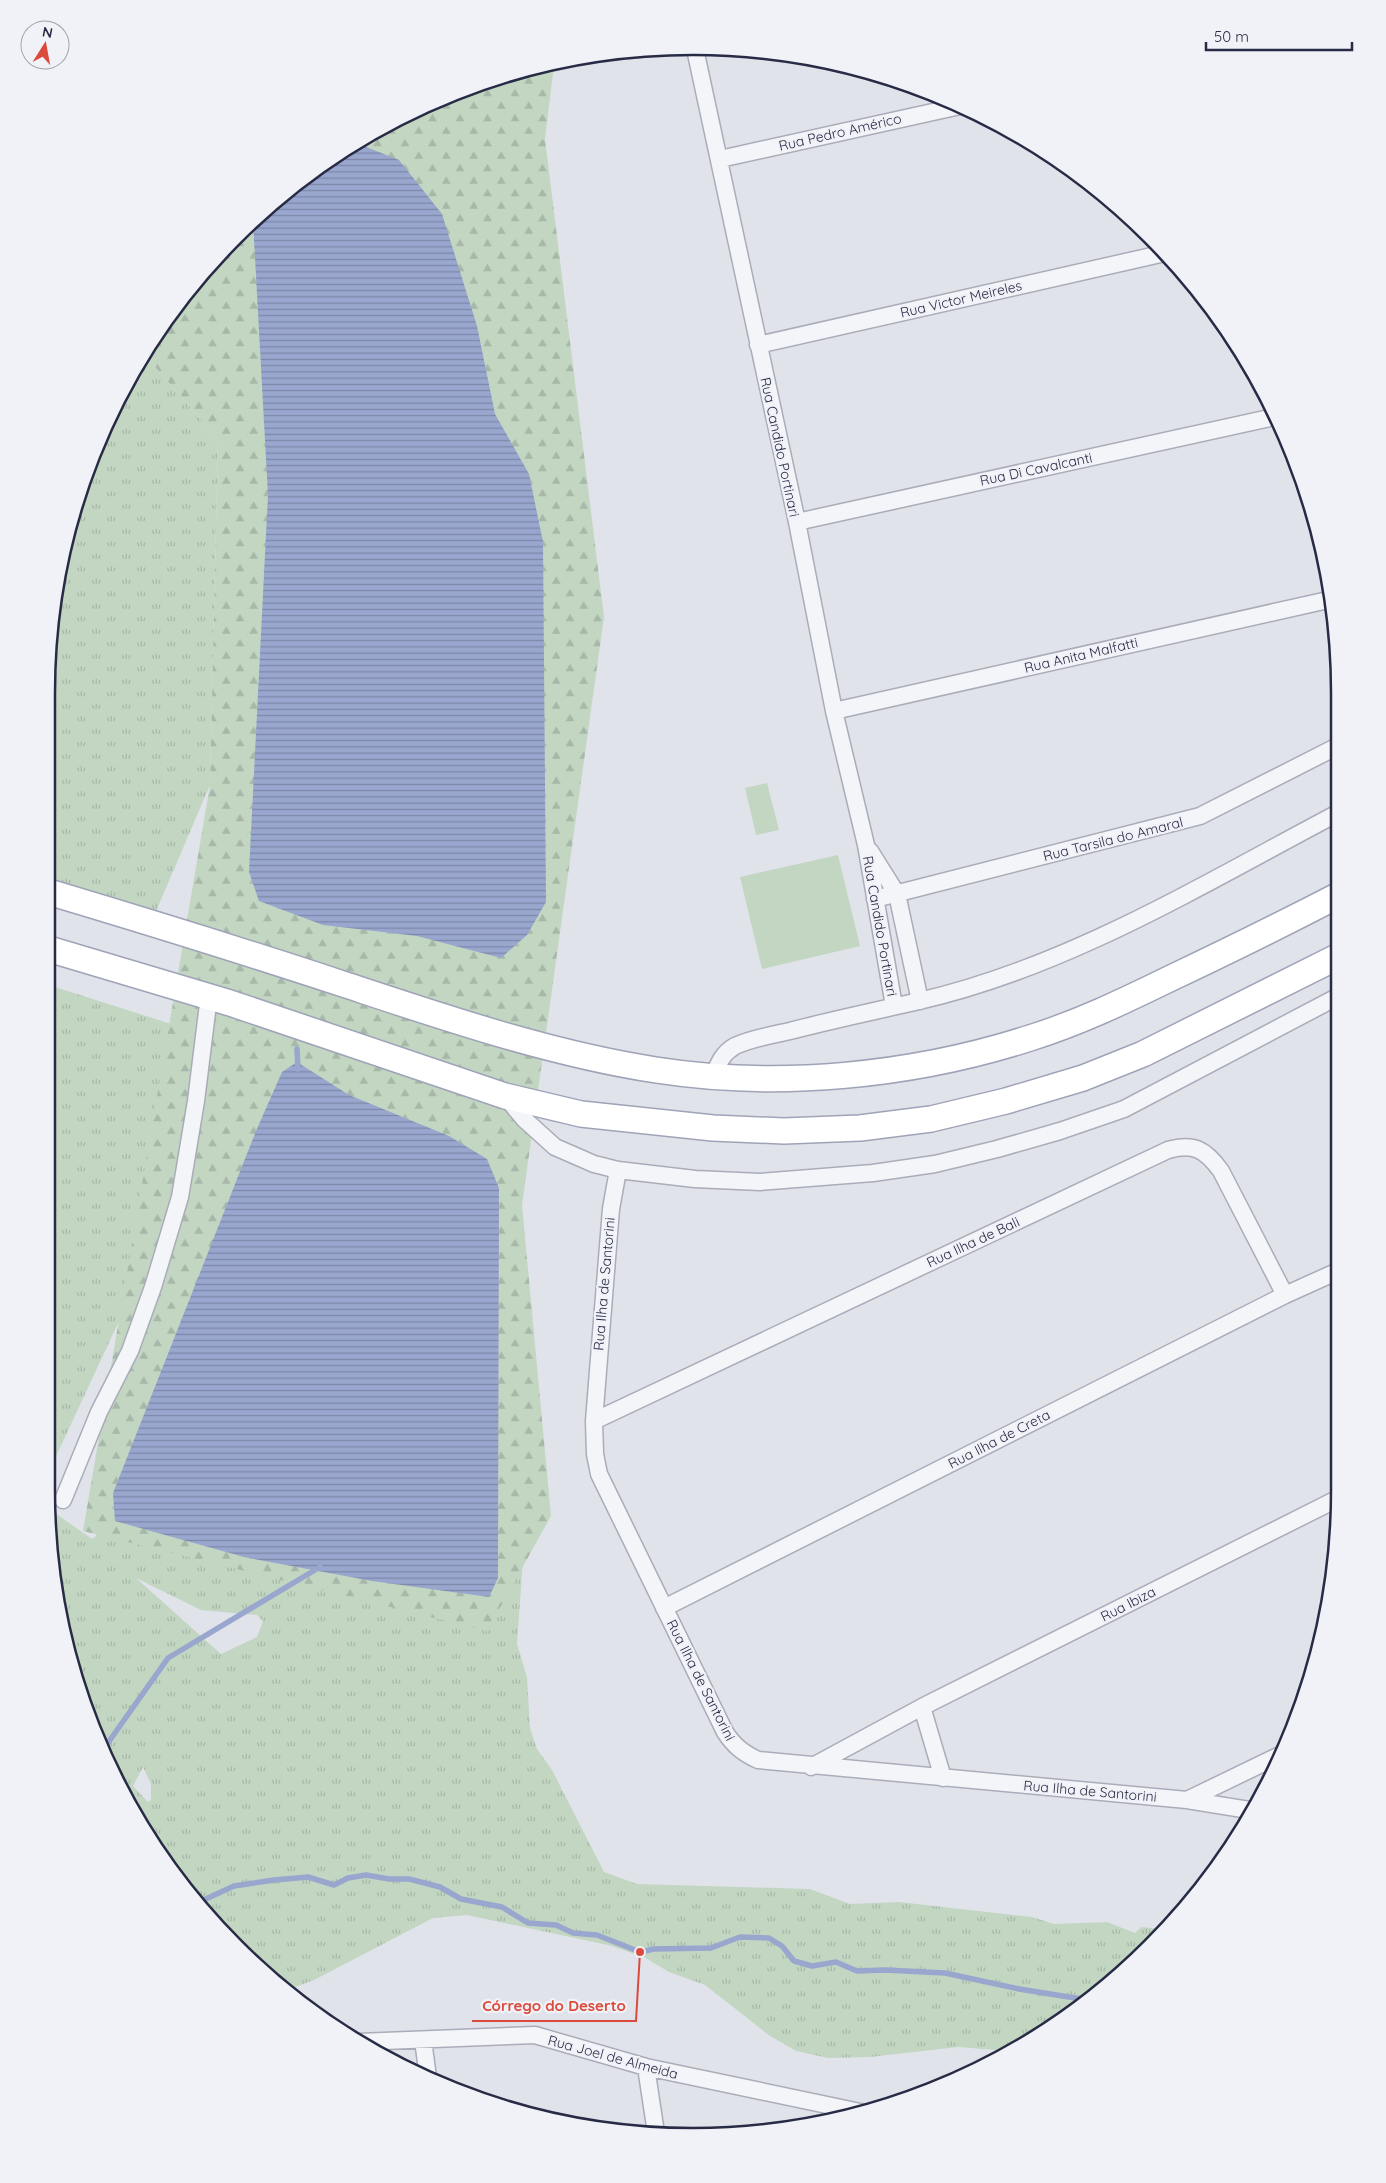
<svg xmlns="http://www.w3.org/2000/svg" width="1386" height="2183" viewBox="0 0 1386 2183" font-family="Quicksand,sans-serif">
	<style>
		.grass { fill: url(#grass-tufts); fill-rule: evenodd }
		.forest { fill: url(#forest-firs) }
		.garden { fill: #c2d6c2 }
		.water { fill: url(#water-rules) }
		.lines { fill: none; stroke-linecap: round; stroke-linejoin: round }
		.stream { stroke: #99a6ce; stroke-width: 5.5 }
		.street-casing { stroke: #aaacb9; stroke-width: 19 }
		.primary-casing { stroke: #9fa3b8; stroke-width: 28 }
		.path { stroke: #bfc0ca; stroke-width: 3; stroke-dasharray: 4 4; stroke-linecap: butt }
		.street { stroke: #f4f5f9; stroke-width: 16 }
		.primary { stroke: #fff; stroke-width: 25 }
		.labels { text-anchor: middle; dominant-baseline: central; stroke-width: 4.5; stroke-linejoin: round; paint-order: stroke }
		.street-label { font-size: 14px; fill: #282b45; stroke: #f1f2f8 }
		.rim { fill: none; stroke: #282b45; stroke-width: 2.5 }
		.leader { fill: none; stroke: #da4b3c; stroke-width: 2 }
		.callout-dot { fill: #da4b3c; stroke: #f1f2f8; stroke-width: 2 }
		.callout-label { font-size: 15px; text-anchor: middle; font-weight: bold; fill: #da4b3c; stroke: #f1f2f8; stroke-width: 4.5; stroke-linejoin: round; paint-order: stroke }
	</style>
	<defs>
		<pattern id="grass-tufts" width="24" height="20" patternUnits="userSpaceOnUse" patternTransform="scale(1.25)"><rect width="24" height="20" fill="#c2d6c2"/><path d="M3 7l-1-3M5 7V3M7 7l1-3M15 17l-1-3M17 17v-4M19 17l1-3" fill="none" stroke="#a7b8a8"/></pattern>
		<pattern id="forest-firs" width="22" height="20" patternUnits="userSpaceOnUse" patternTransform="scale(1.25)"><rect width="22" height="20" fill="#c2d6c2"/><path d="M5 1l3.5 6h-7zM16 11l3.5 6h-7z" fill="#a7b8a8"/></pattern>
		<pattern id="water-rules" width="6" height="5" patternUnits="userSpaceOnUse" patternTransform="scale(1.25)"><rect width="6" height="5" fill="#99a6ce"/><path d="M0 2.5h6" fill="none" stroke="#7d87a9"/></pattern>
	</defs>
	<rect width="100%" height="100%" fill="#e1e3eb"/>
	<path class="grass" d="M 145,360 L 150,361 L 218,439 L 210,785 L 151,923 L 52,893 L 52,609 L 96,445 Z
		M 52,986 L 190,1030 L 140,1276 L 52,1465 Z
		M 105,1497 L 524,1545 L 517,1644 L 527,1677 L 530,1728 L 537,1749 L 552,1770 L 604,1872 L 637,1884 L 810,1889 L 850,1904 L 899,1902 L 1032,1917 L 1054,1924 L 1107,1922 L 1135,1933 L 1141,1927 L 1163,1929 L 1120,1976 L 1053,2028 L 1017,2048 L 996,2050 L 958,2047 L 870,2057 L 828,2058 L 796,2051 L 770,2036 L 705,1985 L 669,1972 L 644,1957 L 608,1945 L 467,1915 L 433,1918 L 316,1979 L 286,1991 L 207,1917 L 155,1850 L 80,1698 L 52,1575 L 52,1511 L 92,1539 L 96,1536 ZM 136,1578 L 201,1610 L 257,1615 L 263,1621 L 257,1637 L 221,1654 ZM 143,1767 L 151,1784 L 151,1800 L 148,1802 L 133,1786 Z"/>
	<path class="forest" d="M 554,65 L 545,139 L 604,617 L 522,1205 L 551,1516 L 487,1631 L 83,1531 L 210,785 L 218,439 L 150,361 L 145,360 L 180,299 L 267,207 L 370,133 L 485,80 Z"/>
	<path class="garden" d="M 767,783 L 779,830 L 756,835 L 745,788 Z
		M 838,855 L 860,946 L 762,969 L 740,877 Z"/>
	<path class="water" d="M 356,143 L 399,160 L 442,214 L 477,326 L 495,414 L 529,474 L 543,542 L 546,902 L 527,935 L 501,958 L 417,936 L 323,925 L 259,901 L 249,872 L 268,495 L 253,221 L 267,207 Z
		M 297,1062 L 349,1095 L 449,1136 L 487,1159 L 499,1188 L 498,1578 L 489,1597 L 372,1581 L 244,1557 L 115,1521 L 113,1493 L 256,1131 L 282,1072 Z"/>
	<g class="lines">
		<path class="stream" d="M 297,1049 L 298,1069
			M 105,1747 L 168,1658 L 320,1567
			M 197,1903 L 234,1886 L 274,1880 L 308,1877 L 334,1885 L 348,1878 L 366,1875 L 389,1879 L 409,1879 L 440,1887 L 461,1899 L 502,1907 L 528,1923 L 556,1925 L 573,1933 L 597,1935 L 640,1952 L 654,1949 L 711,1948 L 740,1937 L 769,1938 L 782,1946 L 794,1961 L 812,1966 L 836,1962 L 857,1971 L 885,1970 L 945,1973 L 1019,1989 L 1088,2000"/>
		<g class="street-casing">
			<path id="street" d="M 695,49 L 797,522 L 834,711 L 866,845 L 894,1006
				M 720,159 L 960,106
				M 758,345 L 1165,253
				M 797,522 L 1274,417
				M 834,711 L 1328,600
				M 870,851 L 897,894 L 920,1001
				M 875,899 L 1200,816 L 1338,746
				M 714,1076 C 718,1063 723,1053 735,1046 C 752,1038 772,1035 790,1031 C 832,1020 875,1011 919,1001 C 1068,967 1203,884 1338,813
				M 505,1096 L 524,1119 L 555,1147 L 594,1164 L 618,1170 L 695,1179 L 760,1182 L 873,1173 L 935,1164 L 997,1149 L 1060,1131 L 1124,1109 L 1337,997
				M 618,1170 L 611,1209 L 594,1421 L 595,1454 L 599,1474 L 725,1732 C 734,1746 743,1753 758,1760 L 1187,1800 L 1249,1810
				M 594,1421 L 1168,1150 C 1194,1143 1205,1149 1221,1171 L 1285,1295
				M 63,1500 L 99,1412 L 130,1351 L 153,1287 L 180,1197 L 196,1101 L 209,996
				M 664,1608 L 1285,1295 L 1336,1272
				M 922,1707 L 1335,1500
				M 811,1767 L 922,1707 L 943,1778
				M 1187,1800 L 1280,1755
				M 423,2040 L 428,2077
				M 358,2042 L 535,2035 L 646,2067 L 865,2113
				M 646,2067 L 656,2133"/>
		</g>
		<g class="primary-casing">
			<path id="primary" d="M 52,893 C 149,922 246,952 343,984 C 443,1017 551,1054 656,1070 C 778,1089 912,1076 1030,1038 C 1078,1023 1122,1002 1167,980 C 1224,953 1281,925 1337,896
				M 52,950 L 230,1003 L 505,1096 L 581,1114 L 713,1128 L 784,1131 L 860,1128 L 931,1119 L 1006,1101 L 1083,1078 L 1143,1054 L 1337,957"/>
		</g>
		<path class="path" d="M 69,1649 L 70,1625"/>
		<use href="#street" class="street"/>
		<use href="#primary" class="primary"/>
	</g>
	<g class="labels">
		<g class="street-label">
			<text transform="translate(840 132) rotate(-13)">Rua Pedro Américo</text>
			<text transform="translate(961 299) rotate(-13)">Rua Victor Meireles</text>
			<text transform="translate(780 447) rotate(78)">Rua Candido Portinari</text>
			<text transform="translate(1036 469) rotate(-12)">Rua Di Cavalcanti</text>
			<text transform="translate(1081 655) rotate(-13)">Rua Anita Malfatti</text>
			<text transform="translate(1113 839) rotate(-14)">Rua Tarsila do Amaral</text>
			<text transform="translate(880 926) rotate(80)">Rua Candido Portinari</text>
			<text transform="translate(973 1242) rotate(-25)">Rua Ilha de Bali</text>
			<text transform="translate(604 1284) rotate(-85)">Rua Ilha de Santorini</text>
			<text transform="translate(999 1439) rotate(-27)">Rua Ilha de Creta</text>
			<text transform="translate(1128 1604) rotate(-27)">Rua Ibiza</text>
			<text transform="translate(701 1680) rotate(63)">Rua Ilha de Santorini</text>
			<text transform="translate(1090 1791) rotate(5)">Rua Ilha de Santorini</text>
			<text transform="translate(613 2057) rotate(15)">Rua Joel de Almeida</text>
		</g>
	</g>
	<path d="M0 0H1386V2183H0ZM693 55H693A638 638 0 0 1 1331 693V1490A638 638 0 0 1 693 2128H693A638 638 0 0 1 55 1490V693A638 638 0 0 1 693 55Z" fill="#f1f2f8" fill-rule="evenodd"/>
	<path class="rim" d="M693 55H693A638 638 0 0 1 1331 693V1490A638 638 0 0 1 693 2128H693A638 638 0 0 1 55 1490V693A638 638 0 0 1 693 55Z"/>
	<path class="leader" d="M640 1952L636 2021H472"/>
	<circle class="callout-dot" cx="640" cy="1952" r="5"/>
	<g class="callout-label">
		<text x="554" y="2011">Córrego do Deserto</text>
	</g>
	<g transform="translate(45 45) rotate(11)"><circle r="24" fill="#f1f2f8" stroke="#a1a2b0"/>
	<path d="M0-4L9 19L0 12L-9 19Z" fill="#da4b3c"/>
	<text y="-8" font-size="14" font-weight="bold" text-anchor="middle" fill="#282b45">N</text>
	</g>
	<path d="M1206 42v8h146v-8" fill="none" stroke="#282b45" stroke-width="2.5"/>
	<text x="1214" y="42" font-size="15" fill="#282b45" stroke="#f1f2f8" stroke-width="4" paint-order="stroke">50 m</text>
</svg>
